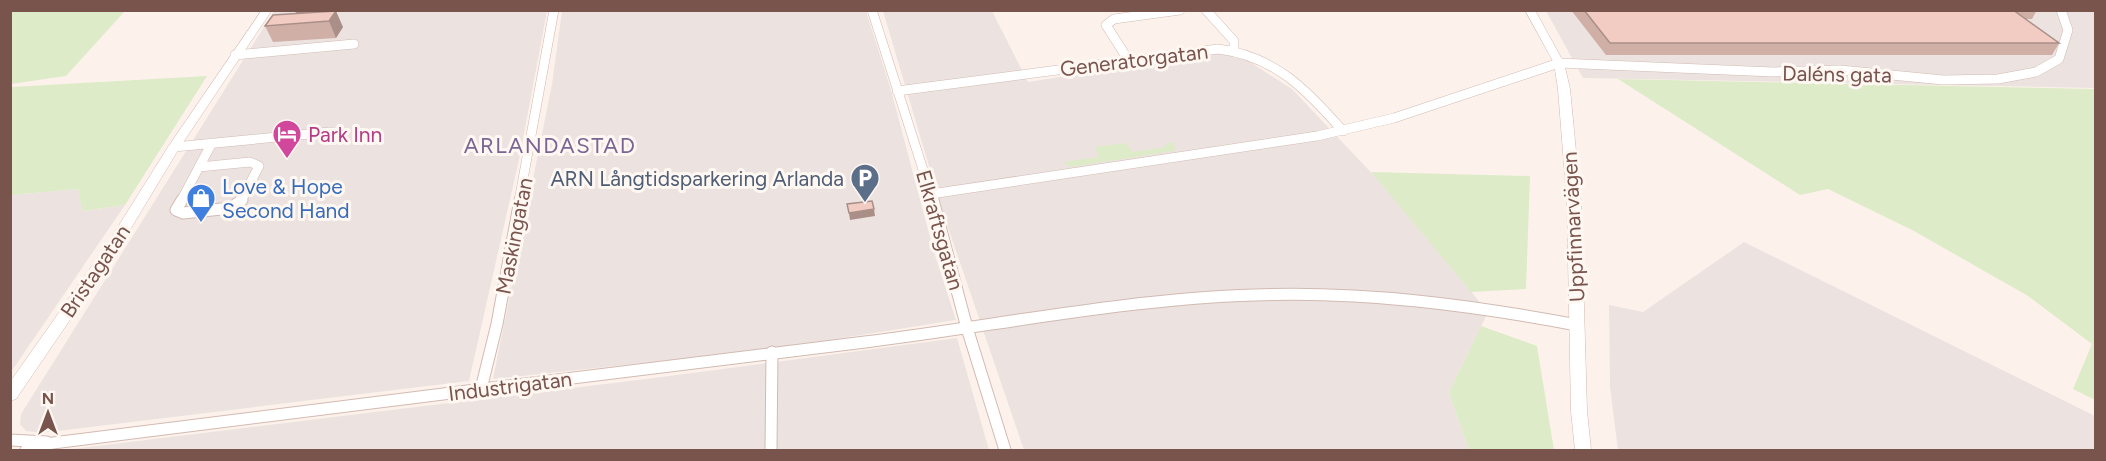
<svg xmlns="http://www.w3.org/2000/svg" width="2106" height="461" viewBox="0 0 2106 461" font-family="Figtree,sans-serif">
	<style>
		.industrial { fill: #ece3e0 }
		.green { fill: #ddebc8 }
		.lines { fill: none; stroke-linecap: round; stroke-linejoin: round }
		.minor-far1-casing { stroke: #d2bab2; stroke-width: 10 }
		.minor-casing { stroke: #d2bab2; stroke-width: 13 }
		.tertiary-casing { stroke: #d2bab2; stroke-width: 1 }
		.minor-far1 { stroke: #fff; stroke-width: 9 }
		.minor { stroke: #fff; stroke-width: 11 }
		.tertiary { fill: #fff; fill-rule: evenodd }
		.wall { fill: #d0afa7 }
		.shaded-wall { fill: #a98f88 }
		.building { fill: #f2ccc2; stroke: #a98f88; stroke-width: 1.5 }
		.labels { text-anchor: middle; dominant-baseline: central; stroke-width: 6; stroke-linejoin: round; paint-order: stroke }
		.street-label { font-size: 21px; fill: #79544d; stroke: #fff7f2 }
		.hotel-label { font-size: 21px; fill: #b23c85; stroke: #fff7f2; text-anchor: start }
		.service-label { font-size: 21px; fill: #4e5e75; stroke: #fff7f2; text-anchor: end }
		.shop-label { font-size: 21px; fill: #366cbe; stroke: #fff7f2; text-anchor: start }
		.neighbourhood-label { font-size: 22px; letter-spacing: 1.5px; fill: #7b6594; stroke: #fff7f2 }
	</style>
	<rect width="100%" height="100%" fill="#fdf2eb"/>
	<path class="industrial" d="M 274,11 L 547,11 L 520,155 L 469,381 L 41,433 L 26,431 L 20,424 L 21,414 Z
		M 562,11 L 866,11 L 891,90 L 934,252 L 956,320 L 773,349 L 493,379 L 552,84 Z
		M 883,11 L 992,11 L 1028,82 L 1214,52 L 1239,55 L 1292,89 L 1381,183 L 1488,312 L 1449,393 L 1469,450 L 1024,450 L 942,210 Z
		M 1546,11 L 2095,11 L 2095,88 L 1583,78 Z
		M 78,189 L 82,211 L 125,205 L 11,372 L 11,195 Z
		M 1744,242 L 2095,416 L 2095,450 L 1618,450 L 1610,387 L 1609,305 L 1643,312 Z
		M 957,338 L 989,450 L 64,450 L 654,378 Z"/>
	<path class="green" d="M 10,11 L 11,10 L 125,11 L 66,76 L 11,84 Z
		M 207,76 L 125,205 L 82,211 L 78,189 L 11,195 L 11,87 Z
		M 1618,79 L 2095,89 L 2095,400 L 2073,389 L 2092,344 L 2028,296 L 1914,231 L 1828,189 L 1800,195 Z
		M 1172,142 L 1176,149 L 1174,151 L 1070,167 L 1063,162 L 1099,157 L 1095,147 L 1127,143 L 1132,152 L 1166,147 L 1165,144 Z
		M 1371,172 L 1530,176 L 1526,289 L 1471,292 Z
		M 1481,326 L 1537,346 L 1554,450 L 1469,450 L 1449,393 Z"/>
	<g class="lines">
		<g class="minor-far1-casing">
			<path id="minor-far1" d="M 872,10 L 933,201
				M 1206,10 L 1234,41 L 1234,49
				M 235,55 L 354,44
				M 1129,61 L 1106,25 L 1114,19 L 1180,10
				M 897,91 L 1218,49 C 1275,56 1307,90 1343,131
				M 174,147 L 330,132
				M 199,167 L 212,143
				M 199,167 L 250,162 L 259,166 L 241,201
				M 931,194 L 1317,136 L 1394,118 L 1559,63 L 1773,72 L 1840,70 L 1943,80 L 1998,79 L 2036,72 L 2059,59 L 2068,30 L 2061,10
				M 181,201 L 199,167
				M 519,201 L 554,10"/>
		</g>
		<g class="minor-casing">
			<path id="minor" d="M 182,200 L 176,210 L 183,213 L 231,208 L 242,200
				M 933,200 L 967,328 L 1005,450
				M 481,389 L 497,324 L 520,200
				M 10,440 L 47,442
				M 26,450 L 53,443 C 324,410 594,374 865,342 C 995,326 1124,299 1255,295 C 1364,291 1471,305 1577,325
				M 771,450 L 772,352"/>
		</g>
		<g class="tertiary-casing">
			<path id="tertiary" d="M 262,10 L 272,10 L 180,147 L 119,248 L 16,399 L 10,401 L 10,382 L 106,246 L 168,147 Z
				M 1525,10 L 1535,10 L 1564,63 L 1570,89 L 1581,203 L 1587,411 L 1591,450 L 1575,450 L 1571,411 L 1567,203 L 1558,89 L 1554,63 Z"/>
		</g>
		<use href="#minor-far1" class="minor-far1"/>
		<use href="#minor" class="minor"/>
		<use href="#tertiary" class="tertiary"/>
	</g>
	<path class="wall" d="M 295,10 L 312,10 L 311,12 L 343,27 L 336,38 L 273,42 L 265,26 L 296,14 Z
		M 1571,10 L 2037,10 L 2032,19 L 2025,19 L 2059,43 L 2052,55 L 1606,55 Z"/>
	<path class="shaded-wall" d="M 295,10 L 312,10 L 311,12 L 297,14 Z
		M 336,11 L 343,27 L 336,38 L 329,21 Z
		M 874,209 L 875,216 L 850,220 L 849,213 Z"/>
	<path class="building" d="M 1584,10 L 2013,10 L 2059,43 L 1610,43 Z
		M 336,11 L 329,21 L 265,26 L 273,15 Z
		M 872,201 L 874,209 L 849,213 L 847,204 Z"/>
	<defs>
		<g id="hotel-pin" transform="scale(1.5)"><path d="M0 17L-7.5 6A9.5 9.5 0 1 1 7.5 6Z" fill="#d1479c" stroke="#fff7f2"/><path d="M-6-4.5h1.5V1H6V5H4.5V3h-9V5H-6ZM-4 0a1.8 1.8 0 1 1 3.6 0ZM.5 0V-2.5h3Q6-2.5 6 0Z" fill="#fff"/></g>
		<g id="parking-pin" transform="scale(1.5)"><path d="M0 17L-7.5 6A9.5 9.5 0 1 1 7.5 6Z" fill="#5c6f8a" stroke="#fff7f2"/><path d="M-3.5-5.5H1a3.5 3.5 0 0 1 0 7H-1V5.5H-3.5ZM-1-3.4V-.6H.8a1.4 1.4 0 0 0 0-2.8Z" fill="#fff"/></g>
		<g id="shop-pin" transform="scale(1.5)"><path d="M0 17L-7.5 6A9.5 9.5 0 1 1 7.5 6Z" fill="#3f7fe0" stroke="#fff7f2"/><path d="M-5-2.5h2.3a2.7 3.5 0 0 1 5.4 0H5L5.5 6h-11ZM-1.5-2.5h3a1.5 2.3 0 0 0-3 0Z" fill="#fff"/></g>
	</defs>
	<g fill-rule="evenodd">
		<use href="#hotel-pin" x="287" y="134"/>
		<use href="#parking-pin" x="865" y="178"/>
		<use href="#shop-pin" x="201" y="198"/>
	</g>
	<g class="labels">
		<g class="street-label">
			<text transform="translate(1134 60) rotate(-7)">Generatorgatan</text>
			<text transform="translate(1837 74) rotate(1)">Daléns gata</text>
			<text transform="translate(1573 227) rotate(-93)">Uppfinnarvägen</text>
			<text transform="translate(940 230) rotate(74)">Elkraftsgatan</text>
			<text transform="translate(514 236) rotate(-79)">Maskingatan</text>
			<text transform="translate(95 271) rotate(-56)">Bristagatan</text>
			<text transform="translate(510 386) rotate(-7)">Industrigatan</text>
		</g>
		<g class="hotel-label">
			<text x="308" y="134">Park Inn</text>
		</g>
		<g class="service-label">
			<text x="844" y="178">ARN Långtidsparkering Arlanda</text>
		</g>
		<g class="shop-label">
			<text x="222" y="186">Love &amp; Hope<tspan x="222" dy="24">Second Hand</tspan></text>
		</g>
		<g class="neighbourhood-label">
			<text x="550" y="145">ARLANDASTAD</text>
		</g>
	</g>
	<rect width="2106" height="461" fill="none" stroke="#79544d" stroke-width="24"/>
	<g transform="translate(48 413)" stroke="#fff7f2" stroke-width="4.5" paint-order="stroke">
	<path d="M0-4.5L10 22L0 15L-10 22Z" fill="#79544d"/>
	<text y="-9" font-size="16" font-weight="bold" text-anchor="middle" fill="#79544d">N</text>
	</g>
</svg>
